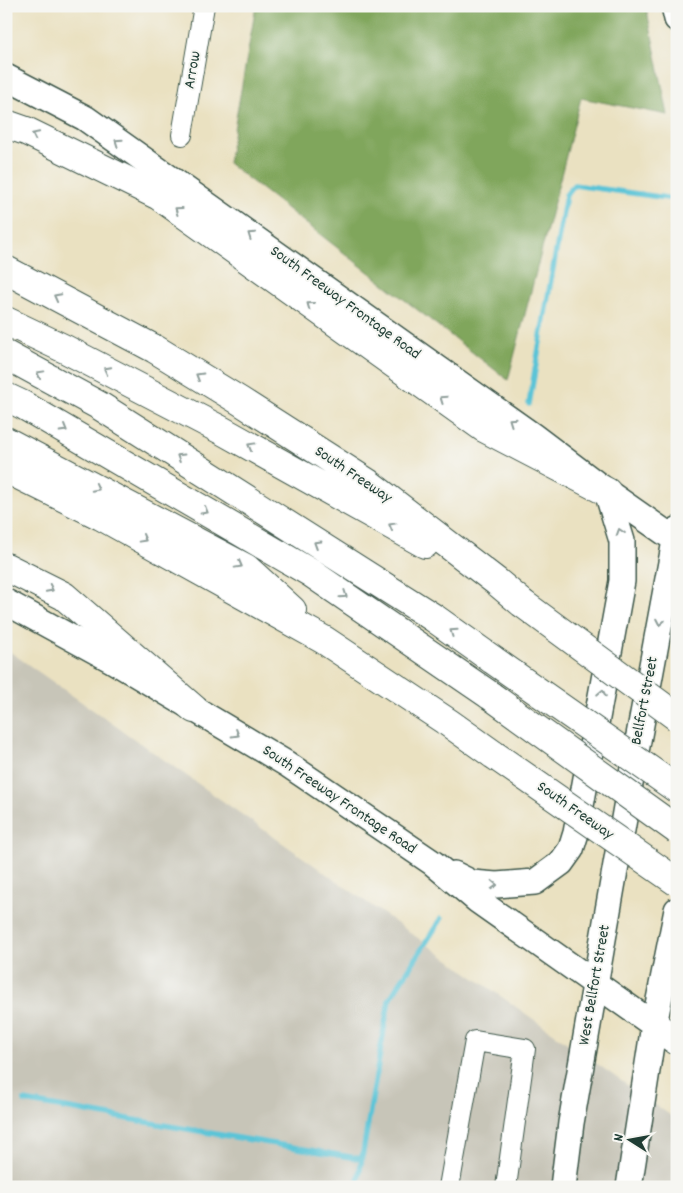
<svg xmlns="http://www.w3.org/2000/svg" width="683" height="1193" viewBox="0 0 683 1193" font-family="Dekko,sans-serif">
	<style>
		.industrial { fill: #c7c5b8 }
		.forest { fill: #80a65c; stroke: #507248 }
		.lines { fill: none; stroke-linecap: round; stroke-linejoin: round }
		.stream { stroke: #5bc4d7; stroke-width: 5.5 }
		.minor-casing { stroke: #3d5649; stroke-width: 22 }
		.major-casing { stroke: #3d5649; stroke-width: 28 }
		.highway-casing { stroke: #3d5649; stroke-width: 30 }
		.minor { stroke: #fff; stroke-width: 20 }
		.major { stroke: #fff; stroke-width: 25 }
		.highway { stroke: #fff; stroke-width: 28 }
		.highway-bridge-casing { stroke: #3d5649; stroke-width: 30; stroke-linecap: butt }
		.highway-bridge { stroke: #fff; stroke-width: 28 }
		.oneway { stroke: #8f9e9a }
		.labels { text-anchor: middle; dominant-baseline: central; stroke-width: 4; stroke-linejoin: round; paint-order: stroke }
		.street-label { font-size: 16px; fill: #1f3d34; stroke: #f6f6f2 }
	</style>
	<rect width="100%" height="100%" fill="#f6f6f2"/>
	<filter id="ink" filterUnits="userSpaceOnUse"><feTurbulence type="fractalNoise" baseFrequency=".02" numOctaves="2"/><feDisplacementMap in="SourceGraphic" scale="10" xChannelSelector="R" yChannelSelector="G"/><feConvolveMatrix kernelMatrix="1 2 1 2 8 2 1 2 1" color-interpolation-filters="sRGB"/></filter>
	<filter id="wash" filterUnits="userSpaceOnUse"><feTurbulence type="fractalNoise" baseFrequency=".0096" numOctaves="4" result="noise"/><feDisplacementMap in="SourceGraphic" scale="20" xChannelSelector="R" yChannelSelector="G"/><feGaussianBlur stdDeviation="1.12" result="paint"/><feColorMatrix in="noise" values="0 0 0 0 0 0 0 0 0 0 0 0 0 0 0 0 0 1.4 0 .05"/><feComposite in="paint" operator="in"/></filter>
	<g filter="url(#wash)">
		<rect width="100%" height="100%" fill="#eae1c1"/>
		<path class="industrial" d="M 6,649 L 677,1120 L 677,1187 L 6,1187 Z"/>
		<path class="forest" d="M 256,6 L 646,6 L 668,115 L 581,98 L 508,380 L 228,163 Z"/>
		<g class="lines">
			<path class="stream" d="M 529,404 L 566,195 L 574,185 L 667,198
				M 24,1101 L 362,1159
				M 357,1187 L 389,1000 L 441,919"/>
		</g>
	</g>
	<g filter="url(#ink)">
		<g class="lines">
			<g class="minor-casing">
				<path id="minor" d="M 182,135 L 204,6
					M 449,1187 L 475,1041 L 525,1049 L 506,1187"/>
			</g>
			<g class="major-casing">
				<path id="major" d="M 674,6 L 677,19
					M 6,77 L 85,118 L 533,436 L 607,492 L 677,541
					M 6,602 L 112,660 L 287,764 L 433,863 L 477,900 L 654,1025
					M 454,874 L 472,883 L 496,885 L 535,882 L 561,863 L 571,849 L 576,833 L 622,581 L 622,541 L 607,492
					M 563,1187 L 571,1123 L 630,784 L 677,530
					M 629,1187 L 654,1025 L 677,910"/>
			</g>
			<g class="highway-casing">
				<path id="highway" d="M 6,124 L 26,131 L 159,196 L 484,428 L 607,492
					M 6,270 L 155,349 L 240,401 L 368,483 L 497,582 L 522,603
					M 6,321 L 65,349 L 223,431 L 425,544
					M 6,355 L 100,406 L 434,618 L 493,660
					M 6,397 L 23,405 L 311,573 L 491,696
					M 6,441 L 246,568 L 292,610
					M 6,469 L 101,516 L 324,640 L 449,723 L 494,755
					M 6,567 L 64,596 L 194,709
					M 654,1025 L 677,1041"/>
			</g>
			<use href="#minor" class="minor"/>
			<use href="#major" class="major"/>
			<use href="#highway" class="highway"/>
			<g class="highway-bridge-casing">
				<path id="highway-bridge" d="M 522,603 L 677,717
					M 493,660 L 677,789
					M 491,696 L 677,830
					M 494,755 L 677,882"/>
			</g>
			<use href="#highway-bridge" class="highway-bridge"/>
		</g>
		<defs><path id="oneway-chevron" d="M-2-3.5L2.5 0L-2 3.5" fill="none" stroke-width="1.6" stroke-linecap="round" stroke-linejoin="round" transform="scale(1.25)"/></defs>
		<g class="oneway">
			<use href="#oneway-chevron" transform="translate(35 135) rotate(-154)"/>
			<use href="#oneway-chevron" transform="translate(118 142) rotate(-145)"/>
			<use href="#oneway-chevron" transform="translate(178 210) rotate(-144)"/>
			<use href="#oneway-chevron" transform="translate(251 235) rotate(-145)"/>
			<use href="#oneway-chevron" transform="translate(57 297) rotate(-152)"/>
			<use href="#oneway-chevron" transform="translate(310 305) rotate(-144)"/>
			<use href="#oneway-chevron" transform="translate(107 370) rotate(-153)"/>
			<use href="#oneway-chevron" transform="translate(40 374) rotate(-151)"/>
			<use href="#oneway-chevron" transform="translate(199 376) rotate(-149)"/>
			<use href="#oneway-chevron" transform="translate(443 399) rotate(-145)"/>
			<use href="#oneway-chevron" transform="translate(512 421) rotate(-145)"/>
			<use href="#oneway-chevron" transform="translate(64 429) rotate(30)"/>
			<use href="#oneway-chevron" transform="translate(251 446) rotate(-151)"/>
			<use href="#oneway-chevron" transform="translate(180 457) rotate(-148)"/>
			<use href="#oneway-chevron" transform="translate(96 488) rotate(28)"/>
			<use href="#oneway-chevron" transform="translate(205 511) rotate(30)"/>
			<use href="#oneway-chevron" transform="translate(392 526) rotate(-151)"/>
			<use href="#oneway-chevron" transform="translate(620 532) rotate(-108)"/>
			<use href="#oneway-chevron" transform="translate(143 539) rotate(29)"/>
			<use href="#oneway-chevron" transform="translate(317 544) rotate(-148)"/>
			<use href="#oneway-chevron" transform="translate(239 565) rotate(29)"/>
			<use href="#oneway-chevron" transform="translate(50 589) rotate(27)"/>
			<use href="#oneway-chevron" transform="translate(344 595) rotate(34)"/>
			<use href="#oneway-chevron" transform="translate(660 622) rotate(101)"/>
			<use href="#oneway-chevron" transform="translate(453 632) rotate(-145)"/>
			<use href="#oneway-chevron" transform="translate(602 693) rotate(-79)"/>
			<use href="#oneway-chevron" transform="translate(236 734) rotate(31)"/>
			<use href="#oneway-chevron" transform="translate(494 885) rotate(2)"/>
		</g>
	</g>
	<g class="labels">
		<g class="street-label">
			<text transform="translate(193 70) rotate(-80)">Arrow</text>
			<text transform="translate(345 303) rotate(36)">South Freeway Frontage Road</text>
			<text transform="translate(353 475) rotate(34)">South Freeway</text>
			<text transform="translate(645 701) rotate(-79)">Bellfort Street</text>
			<text transform="translate(339 800) rotate(34)">South Freeway Frontage Road</text>
			<text transform="translate(575 811) rotate(35)">South Freeway</text>
			<text transform="translate(595 985) rotate(-80)">West Bellfort Street</text>
		</g>
	</g>
	<rect width="683" height="1193" fill="none" stroke="#f6f6f2" stroke-width="25"/>
	<g transform="translate(630 1140) rotate(281)" stroke="#f6f6f2" stroke-width="4" paint-order="stroke">
	<path d="M0-4L9 19L0 12L-9 19Z" fill="#1f3d34"/>
	<text y="-8" font-size="14" font-weight="bold" text-anchor="middle" fill="#1f3d34">N</text>
	</g>
</svg>
